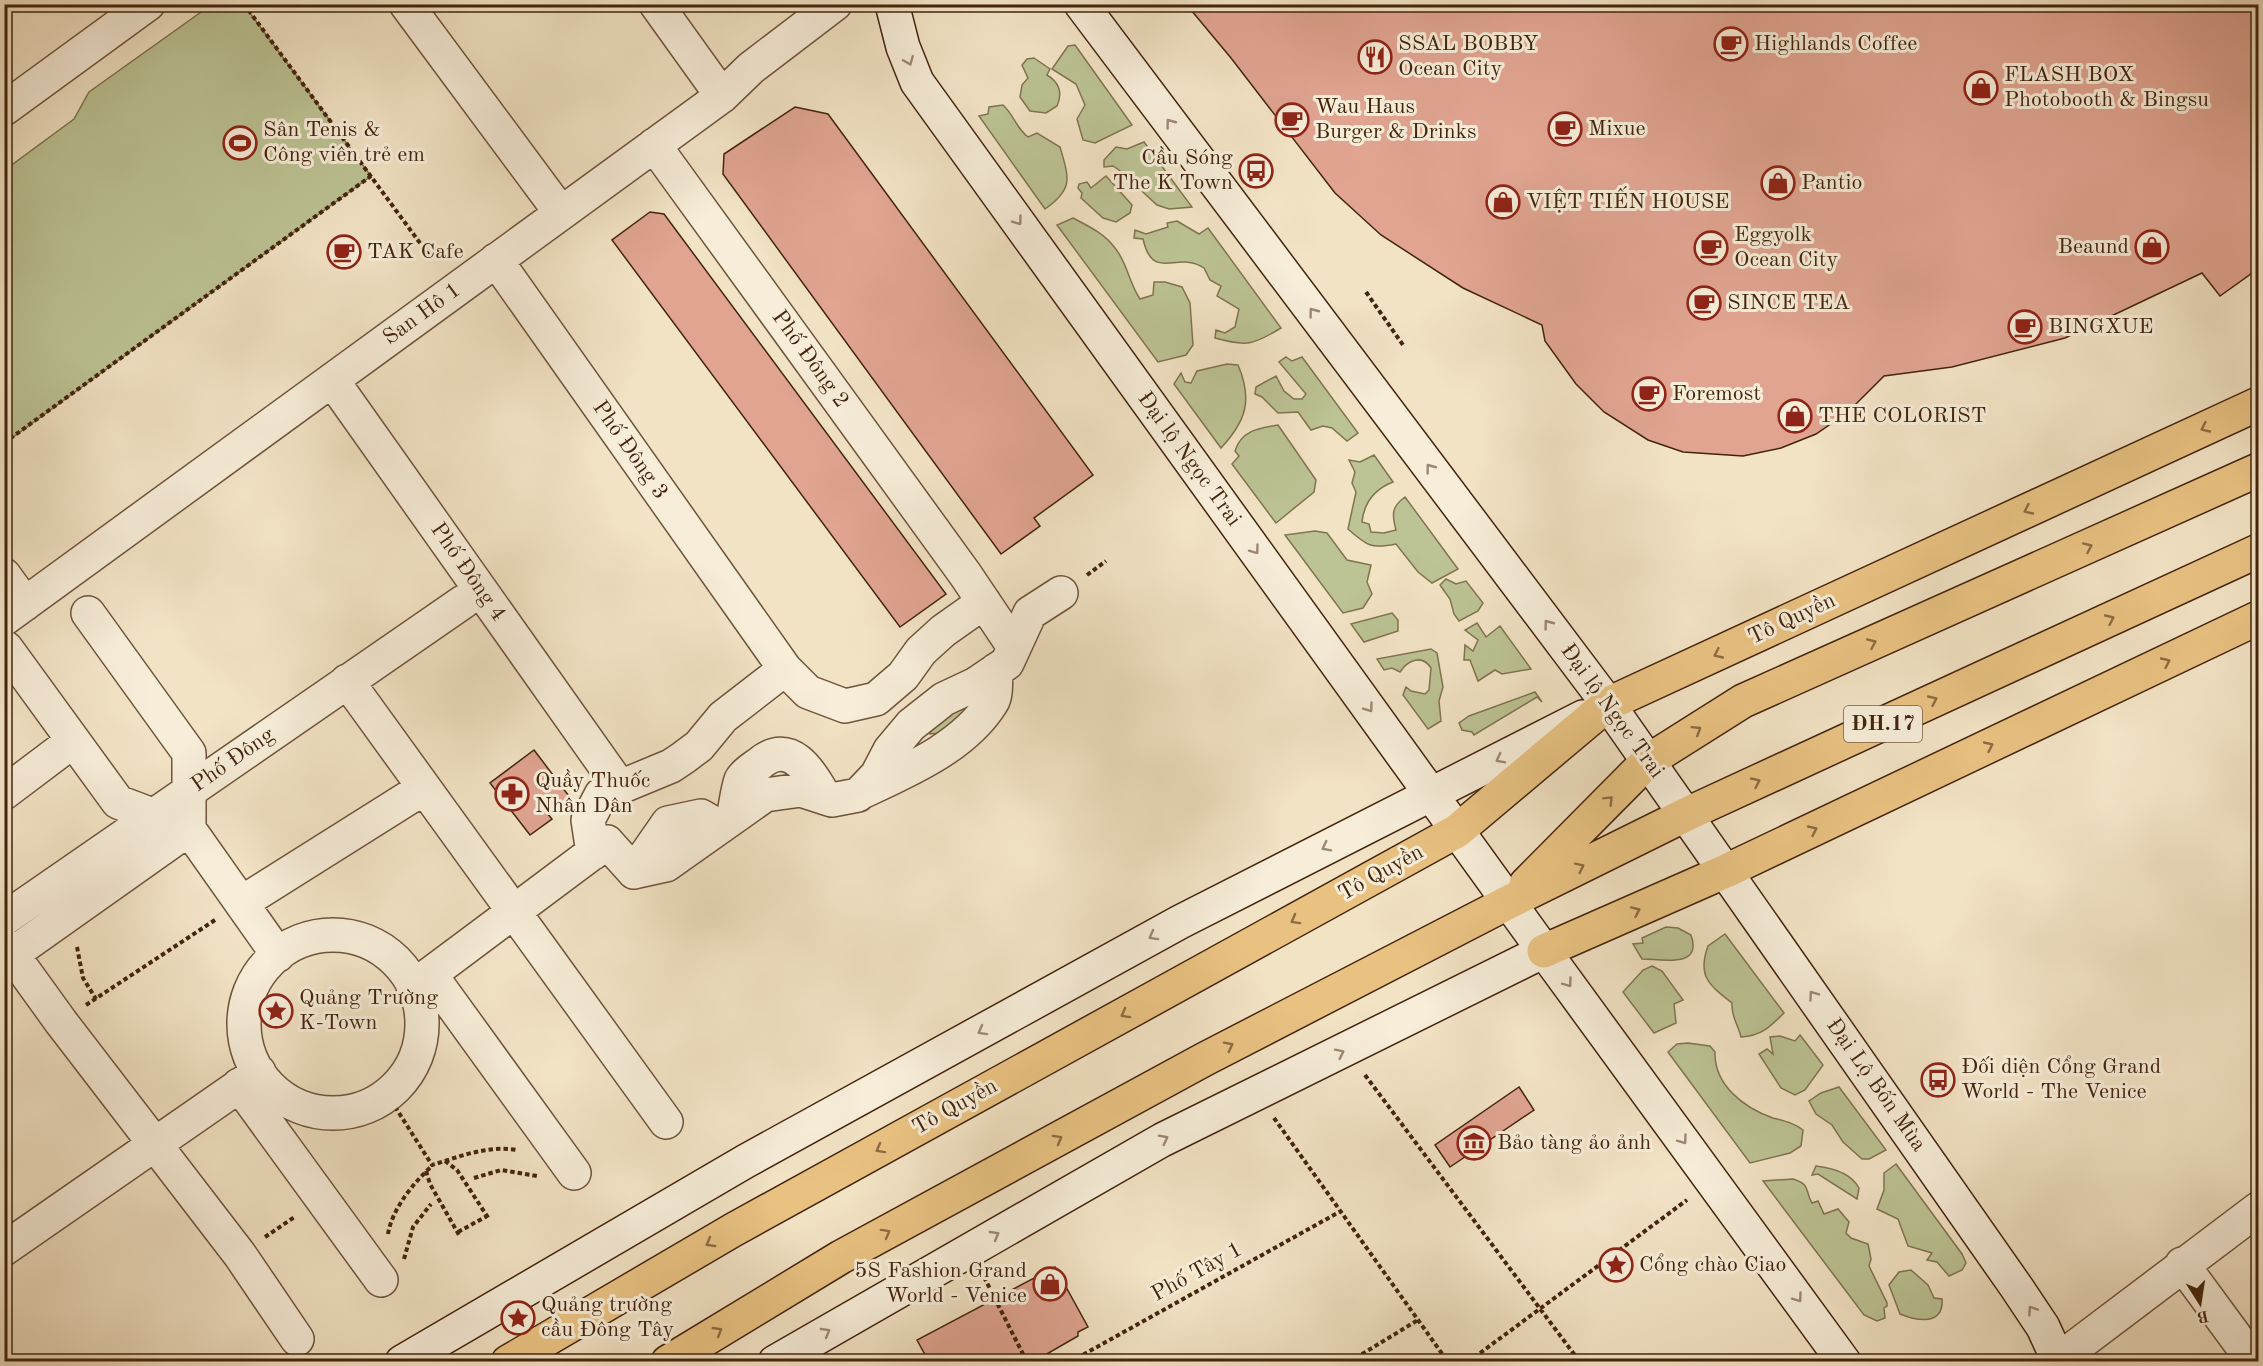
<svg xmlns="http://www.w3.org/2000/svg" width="2263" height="1366" viewBox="0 0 2263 1366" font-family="'Old Standard TT',serif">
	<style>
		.green { fill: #bcc394; stroke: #807450; stroke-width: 1.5 }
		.building { fill: #e0a491; stroke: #43240d; stroke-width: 1.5 }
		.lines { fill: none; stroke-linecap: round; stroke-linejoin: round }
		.street-casing { stroke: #6f543b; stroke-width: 36 }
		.secondary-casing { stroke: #43240d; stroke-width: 36 }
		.primary-casing { stroke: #43240d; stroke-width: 36 }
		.path { stroke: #43240d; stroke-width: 4; stroke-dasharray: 4.5 3; stroke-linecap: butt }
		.street { stroke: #f7edd9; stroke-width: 33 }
		.secondary { stroke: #f7edd9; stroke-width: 33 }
		.primary { stroke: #e9c282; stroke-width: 33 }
		.oneway { stroke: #9d8873 }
		.oneway2 { stroke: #8e6b42 }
		.labels { text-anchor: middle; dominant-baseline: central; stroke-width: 6; stroke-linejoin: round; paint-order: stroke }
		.shield { fill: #f7edd9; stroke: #79604a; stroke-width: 1.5 }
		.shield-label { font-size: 21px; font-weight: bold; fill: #43240d }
		.poi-label { font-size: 22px; fill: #43240d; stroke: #f7edd9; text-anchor: start }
		.street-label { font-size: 22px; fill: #43240d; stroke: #f7edd9 }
	</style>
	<rect width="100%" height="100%" fill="#f2e3c5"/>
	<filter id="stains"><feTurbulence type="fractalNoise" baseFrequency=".00333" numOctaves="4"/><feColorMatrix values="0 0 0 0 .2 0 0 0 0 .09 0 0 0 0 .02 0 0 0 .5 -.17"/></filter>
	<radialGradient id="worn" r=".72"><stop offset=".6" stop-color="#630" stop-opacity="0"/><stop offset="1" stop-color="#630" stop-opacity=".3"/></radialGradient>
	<path class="green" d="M 244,5 L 371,176 L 5,443 L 5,170 L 74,119 L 89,92 L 211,5 Z
		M 1075,45 L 1132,125 L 1095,143 L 1083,140 L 1077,119 L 1085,105 L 1076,84 L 1052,69 L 1068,46 Z
		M 1034,58 L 1050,69 L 1047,75 C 1059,82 1063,93 1057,106 L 1046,113 L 1030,111 L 1020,97 L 1022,85 L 1028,78 L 1022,65 L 1027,59 Z
		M 1003,105 C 1014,115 1016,128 1028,137 L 1037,133 L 1060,147 C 1069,178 1074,189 1045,209 L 979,116 L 988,114 L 989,107 Z
		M 1144,142 L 1192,207 L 1169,209 L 1157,205 L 1119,170 L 1113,166 L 1104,167 L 1104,160 L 1116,147 L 1127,149 Z
		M 1106,176 L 1132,205 L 1130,213 L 1116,222 L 1103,218 L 1081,198 L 1082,193 L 1078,188 L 1079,184 L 1087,182 L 1091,188 Z
		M 1073,218 C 1088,226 1104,233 1115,248 C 1127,262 1129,283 1140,299 L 1153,295 L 1154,282 L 1165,282 L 1182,287 L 1190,303 L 1193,345 L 1186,355 L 1158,362 L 1057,225 Z
		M 1177,221 L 1199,234 L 1208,228 L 1281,328 C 1253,345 1247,347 1215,338 L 1216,330 L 1225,333 L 1235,327 L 1239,309 L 1217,296 L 1221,286 L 1210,280 L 1204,268 C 1177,250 1153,283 1143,239 L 1134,238 L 1135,230 L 1146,234 L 1168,227 L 1167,223 Z
		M 1286,357 L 1292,361 L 1302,357 L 1358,433 L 1347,441 L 1332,428 L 1323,426 L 1311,430 L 1298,412 L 1278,413 L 1262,397 L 1255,394 L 1256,387 L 1276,376 L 1284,391 L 1294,399 L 1302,399 L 1306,394 L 1279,362 Z
		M 1227,364 L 1238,365 C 1253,400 1246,421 1221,448 L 1174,384 L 1181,373 L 1185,382 L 1191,383 L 1197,371 Z
		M 1278,425 L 1316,480 L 1314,492 L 1276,523 L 1232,464 L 1239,456 L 1235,451 C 1241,431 1258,428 1278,425 Z
		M 1374,455 L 1393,482 C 1375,489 1364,503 1362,522 L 1369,524 L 1371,532 L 1384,533 L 1396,530 C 1392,515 1391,507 1405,497 L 1458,569 L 1432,583 L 1418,572 L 1396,544 C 1371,549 1367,546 1348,529 L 1356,492 L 1352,483 L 1355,472 L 1349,460 L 1360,462 Z
		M 1315,531 L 1327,533 L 1347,560 L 1371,565 L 1367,582 L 1372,594 L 1363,608 L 1343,613 L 1285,535 Z
		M 1446,579 L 1456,584 L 1466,581 L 1483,603 L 1478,611 L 1459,621 L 1454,614 L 1450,599 L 1440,585 Z
		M 1392,613 L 1398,620 L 1398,631 L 1364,642 L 1351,624 Z
		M 1477,623 L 1486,637 L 1500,626 L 1531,669 L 1502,674 L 1495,670 L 1478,681 L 1470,660 L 1464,660 L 1465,645 L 1473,651 L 1478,640 L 1465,630 Z
		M 1431,649 L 1437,653 L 1443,687 L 1439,701 L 1441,721 L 1428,729 L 1403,695 L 1406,687 L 1411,691 L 1425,694 L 1429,690 L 1431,668 C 1422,654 1408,660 1400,672 L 1392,668 L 1384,670 L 1377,659 Z
		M 1535,692 L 1542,702 L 1537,697 L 1474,735 L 1472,732 L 1462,730 L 1459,723 L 1469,716 Z
		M 979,698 L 941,733 L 930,734 L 934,723 Z
		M 1666,927 L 1678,928 L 1691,935 C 1703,969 1661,959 1642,959 L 1633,944 L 1643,943 L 1642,938 Z
		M 1725,934 L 1784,1013 C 1770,1027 1761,1036 1741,1037 C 1738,1024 1731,1017 1732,1003 C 1709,985 1697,976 1708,946 Z
		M 1652,966 L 1662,971 L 1683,1000 L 1674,1004 L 1676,1023 L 1654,1033 L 1623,992 L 1643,970 Z
		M 1800,1035 L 1823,1065 L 1805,1090 L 1795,1095 L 1781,1088 L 1759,1054 L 1767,1049 L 1773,1054 L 1770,1037 L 1780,1036 L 1795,1041 Z
		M 1688,1043 L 1710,1046 L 1715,1052 C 1714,1085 1744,1108 1773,1118 C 1784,1121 1794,1123 1803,1130 L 1801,1146 L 1790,1153 L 1750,1163 L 1668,1052 L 1677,1044 Z
		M 1839,1087 L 1886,1150 L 1869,1159 L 1862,1159 L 1843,1142 L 1832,1125 L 1816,1114 L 1809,1101 L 1821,1093 Z
		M 1896,1164 L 1962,1254 L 1966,1263 L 1962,1270 L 1949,1276 L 1937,1262 L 1927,1260 L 1932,1253 L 1908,1246 L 1898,1219 L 1877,1209 L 1884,1190 L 1884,1173 Z
		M 1816,1166 C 1833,1168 1851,1173 1859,1188 L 1857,1199 L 1818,1174 L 1812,1175 Z
		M 1793,1179 C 1812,1185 1804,1190 1812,1203 L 1818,1201 L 1824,1214 L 1838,1209 L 1849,1222 L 1846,1233 L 1851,1238 L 1868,1244 L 1871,1259 L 1869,1266 L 1887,1303 L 1887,1306 L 1884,1308 L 1885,1318 L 1877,1321 L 1864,1315 L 1763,1181 Z
		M 1911,1270 L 1928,1285 L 1934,1298 L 1942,1299 C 1944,1326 1917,1321 1900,1314 L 1889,1285 L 1899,1272 Z"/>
	<path class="building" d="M 1186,4 L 2259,4 L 2259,268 L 2220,296 L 2202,273 L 2065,338 L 1952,367 L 1884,376 L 1848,412 L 1816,434 L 1781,448 L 1743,456 L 1683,452 L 1648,440 L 1604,412 L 1576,384 L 1545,341 L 1542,325 L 1463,288 L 1381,235 L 1335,193 L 1231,58 Z
		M 795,107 L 828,114 L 1093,475 L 1034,518 L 1040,526 L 1001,554 L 723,174 L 724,154 Z
		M 650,212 L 664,214 L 946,594 L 900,627 L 612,240 Z
		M 534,750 L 569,796 L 547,813 L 552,819 L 530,835 L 490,783 Z
		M 1519,1087 L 1534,1110 L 1450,1167 L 1435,1145 Z
		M 1055,1267 L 1088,1327 L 1078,1332 L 1078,1336 L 1033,1362 L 929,1362 L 917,1340 Z"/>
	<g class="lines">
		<g class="street-casing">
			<path id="street" d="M 406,4 L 561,213
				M 656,4 L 722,96
				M 4,109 L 148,4
				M 654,145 L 965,574 L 1014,647
				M 496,260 L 785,669
				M 332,380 L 620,787
				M 4,575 L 25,604
				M 4,619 L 722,96 L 751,68 L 835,4
				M 6,648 L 118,802 L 189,829 L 189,753 L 88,613
				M 347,681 L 666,1122
				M 864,791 C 909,770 965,746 992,702 C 997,695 995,679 996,670
				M 4,793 L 73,741
				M 733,817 C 736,806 737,791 741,780 C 744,774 753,768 759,764 C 790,737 811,772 825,798
				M 593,853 L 588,820 L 601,795 L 671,766 L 683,758 L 699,746 L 723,717 L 785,669 L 808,692 L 845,706 L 876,699 L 903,676 L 921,651 L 943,631 L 984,602
				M 634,872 L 668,823 L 701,816 L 720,827
				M 243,902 L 424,788
				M 4,919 L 463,602
				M244 1024a89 89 0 1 1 178 0a89 89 0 1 1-178 0Z
				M 4,943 L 61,1022 L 240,1255 L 297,1339
				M 4,960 L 189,829 L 278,955
				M 430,974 L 574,1173
				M 413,987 L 607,842 L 634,872 L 666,865 L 765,795 L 801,790 L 832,800 L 858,795 L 877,775 L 890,750 L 911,725 L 944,699 L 976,684 L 1007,663 L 1030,613 L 1061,593
				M 239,1085 L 381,1280
				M 4,1249 L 259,1072
				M 2182,1264 L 2254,1362
				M 2058,1360 L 2258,1209"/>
		</g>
		<g class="secondary-casing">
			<path id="secondary" d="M 892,4 L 903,47 L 917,82 L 1544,951 L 1844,1362
				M 1081,4 L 1608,704 L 2017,1288 L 2043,1327 L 2059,1362
				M 402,1362 L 746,1161 L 1180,922 L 1583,717
				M 775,1362 L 1162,1140 L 1544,951"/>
		</g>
		<g class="primary-casing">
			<path id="primary" d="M 1526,884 L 1648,761 L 1743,701 L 2258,470
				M 1544,951 L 1726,871 L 2258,618
				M 508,1362 L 733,1230 L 1457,831 L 1608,704 L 2258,404
				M 668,1362 L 841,1257 L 1205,1059 L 1509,902 L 1687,814 L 2258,551"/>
		</g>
		<path class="path" d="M 244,4 L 431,258
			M 1366,292 L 1403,345
			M 4,443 L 371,176
			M 1087,575 L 1106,561
			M 77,947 L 83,978 L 96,999
			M 86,1005 L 215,920
			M 1365,1075 L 1580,1362
			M 387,1094 L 432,1165 L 445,1161 L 457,1170 L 489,1219
			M 1274,1118 L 1448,1362
			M 445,1161 C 468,1153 493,1146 517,1150
			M 426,1171 L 430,1184 L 459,1235
			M 474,1178 L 501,1170 L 537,1176
			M 458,1232 L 487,1216
			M 388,1234 C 392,1209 414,1182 432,1166
			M 265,1237 L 296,1216
			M 404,1259 L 413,1227 L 431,1204
			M 984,1277 L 1027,1362
			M 1070,1362 L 1341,1211
			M 1349,1362 L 1418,1320
			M 1468,1362 L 1687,1200"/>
		<use href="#street" class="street"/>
		<use href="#secondary" class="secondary"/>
		<use href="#primary" class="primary"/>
	</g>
	<defs><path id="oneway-chevron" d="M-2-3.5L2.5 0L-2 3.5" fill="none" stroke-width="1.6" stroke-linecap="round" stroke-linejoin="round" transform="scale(1.5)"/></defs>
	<g class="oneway">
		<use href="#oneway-chevron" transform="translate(909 61) rotate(68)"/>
		<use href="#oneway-chevron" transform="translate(1170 123) rotate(-127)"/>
		<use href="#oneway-chevron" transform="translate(1018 221) rotate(54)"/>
		<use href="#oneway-chevron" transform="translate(1313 312) rotate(-127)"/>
		<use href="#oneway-chevron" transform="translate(1430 468) rotate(-127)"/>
		<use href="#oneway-chevron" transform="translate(1255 550) rotate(54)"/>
		<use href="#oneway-chevron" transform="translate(1548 624) rotate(-127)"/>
		<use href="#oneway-chevron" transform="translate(1369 708) rotate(54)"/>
		<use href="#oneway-chevron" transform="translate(1500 759) rotate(153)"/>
		<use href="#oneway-chevron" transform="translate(1326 847) rotate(153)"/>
		<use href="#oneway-chevron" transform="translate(1153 936) rotate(151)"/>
		<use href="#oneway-chevron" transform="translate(1568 983) rotate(54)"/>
		<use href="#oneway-chevron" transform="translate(1813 995) rotate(-125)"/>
		<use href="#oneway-chevron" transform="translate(982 1031) rotate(151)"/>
		<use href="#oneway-chevron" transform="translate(1340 1053) rotate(-26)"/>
		<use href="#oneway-chevron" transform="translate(1164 1139) rotate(-27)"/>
		<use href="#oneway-chevron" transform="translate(1683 1140) rotate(54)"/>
		<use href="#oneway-chevron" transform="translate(995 1235) rotate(-30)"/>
		<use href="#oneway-chevron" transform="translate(1798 1298) rotate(54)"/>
		<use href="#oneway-chevron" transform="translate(2032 1310) rotate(-124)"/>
		<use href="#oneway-chevron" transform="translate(826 1332) rotate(-30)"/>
	</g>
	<g class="oneway2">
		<use href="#oneway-chevron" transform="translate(2205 428) rotate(155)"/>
		<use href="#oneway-chevron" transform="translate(2028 510) rotate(155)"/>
		<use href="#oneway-chevron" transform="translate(2088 547) rotate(-24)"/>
		<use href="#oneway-chevron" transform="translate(2110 619) rotate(-25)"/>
		<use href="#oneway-chevron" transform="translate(1872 643) rotate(-24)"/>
		<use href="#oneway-chevron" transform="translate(1718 654) rotate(155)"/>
		<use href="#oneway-chevron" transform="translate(2166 662) rotate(-25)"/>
		<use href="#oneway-chevron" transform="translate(1933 700) rotate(-25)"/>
		<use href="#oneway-chevron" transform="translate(1697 730) rotate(-32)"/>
		<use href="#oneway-chevron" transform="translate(1989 746) rotate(-25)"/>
		<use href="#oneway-chevron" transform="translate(1756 782) rotate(-25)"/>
		<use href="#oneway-chevron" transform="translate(1609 800) rotate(-45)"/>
		<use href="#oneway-chevron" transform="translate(1813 830) rotate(-25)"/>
		<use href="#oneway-chevron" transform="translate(1580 867) rotate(-26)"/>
		<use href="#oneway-chevron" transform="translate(1636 911) rotate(-24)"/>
		<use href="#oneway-chevron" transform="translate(1295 920) rotate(151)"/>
		<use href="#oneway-chevron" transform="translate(1125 1014) rotate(151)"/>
		<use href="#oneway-chevron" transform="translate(1229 1046) rotate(-27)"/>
		<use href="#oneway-chevron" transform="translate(1058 1139) rotate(-29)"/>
		<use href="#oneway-chevron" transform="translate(880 1149) rotate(151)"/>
		<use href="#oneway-chevron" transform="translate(886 1233) rotate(-29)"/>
		<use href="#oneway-chevron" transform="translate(710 1243) rotate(150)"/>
		<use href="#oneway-chevron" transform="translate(718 1331) rotate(-31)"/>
	</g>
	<defs>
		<g id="cafe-ring" transform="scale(1.725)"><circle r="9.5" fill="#f7edd9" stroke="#8f2418" stroke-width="1.5"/><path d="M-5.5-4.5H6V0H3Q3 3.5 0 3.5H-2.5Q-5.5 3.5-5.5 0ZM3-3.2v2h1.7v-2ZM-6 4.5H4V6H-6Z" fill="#8f2418"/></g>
		<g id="restaurant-ring" transform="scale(1.725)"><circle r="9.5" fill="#f7edd9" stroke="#8f2418" stroke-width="1.5"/><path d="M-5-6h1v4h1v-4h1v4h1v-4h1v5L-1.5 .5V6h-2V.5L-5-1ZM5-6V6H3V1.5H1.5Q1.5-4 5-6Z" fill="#8f2418"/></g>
		<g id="shop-ring" transform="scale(1.725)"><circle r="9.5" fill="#f7edd9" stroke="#8f2418" stroke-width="1.5"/><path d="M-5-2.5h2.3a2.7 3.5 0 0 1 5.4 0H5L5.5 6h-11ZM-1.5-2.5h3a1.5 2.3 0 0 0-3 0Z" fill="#8f2418"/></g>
		<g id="stadium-ring" transform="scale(1.725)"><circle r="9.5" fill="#f7edd9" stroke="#8f2418" stroke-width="1.5"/><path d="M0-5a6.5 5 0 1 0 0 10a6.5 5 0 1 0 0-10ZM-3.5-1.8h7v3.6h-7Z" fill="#8f2418"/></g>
		<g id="bus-ring" transform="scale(1.725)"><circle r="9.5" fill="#f7edd9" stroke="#8f2418" stroke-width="1.5"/><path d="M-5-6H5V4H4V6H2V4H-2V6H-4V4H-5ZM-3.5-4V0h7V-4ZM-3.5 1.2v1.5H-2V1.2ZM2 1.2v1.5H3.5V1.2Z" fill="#8f2418"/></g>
		<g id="pharmacy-ring" transform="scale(1.725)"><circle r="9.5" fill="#f7edd9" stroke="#8f2418" stroke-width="1.5"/><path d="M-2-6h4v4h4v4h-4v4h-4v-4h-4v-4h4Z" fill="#8f2418"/></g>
		<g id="sight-ring" transform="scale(1.725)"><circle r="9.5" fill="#f7edd9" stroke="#8f2418" stroke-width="1.5"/><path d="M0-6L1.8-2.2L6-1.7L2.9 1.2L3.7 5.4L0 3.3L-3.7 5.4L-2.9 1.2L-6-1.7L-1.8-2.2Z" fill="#8f2418"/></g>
		<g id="museum-ring" transform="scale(1.725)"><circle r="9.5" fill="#f7edd9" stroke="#8f2418" stroke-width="1.5"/><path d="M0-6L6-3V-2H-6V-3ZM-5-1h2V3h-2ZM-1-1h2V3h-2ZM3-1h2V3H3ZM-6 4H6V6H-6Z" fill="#8f2418"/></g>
	</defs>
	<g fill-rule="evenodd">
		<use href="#cafe-ring" x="1731" y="44"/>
		<use href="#restaurant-ring" x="1375" y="57"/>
		<use href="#shop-ring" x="1981" y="88"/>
		<use href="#cafe-ring" x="1292" y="120"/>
		<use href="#cafe-ring" x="1565" y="129"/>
		<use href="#stadium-ring" x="240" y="143"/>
		<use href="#bus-ring" x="1256" y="171"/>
		<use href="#shop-ring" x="1778" y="183"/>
		<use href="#shop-ring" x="1503" y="202"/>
		<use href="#shop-ring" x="2152" y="247"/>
		<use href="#cafe-ring" x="1711" y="248"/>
		<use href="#cafe-ring" x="344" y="252"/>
		<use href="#cafe-ring" x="1704" y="303"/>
		<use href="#cafe-ring" x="2025" y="327"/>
		<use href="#cafe-ring" x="1649" y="394"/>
		<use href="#shop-ring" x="1795" y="416"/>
		<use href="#pharmacy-ring" x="512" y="794"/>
		<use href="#sight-ring" x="276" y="1011"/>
		<use href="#bus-ring" x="1938" y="1080"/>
		<use href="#museum-ring" x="1474" y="1143"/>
		<use href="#sight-ring" x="1616" y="1265"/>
		<use href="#shop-ring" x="1050" y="1284"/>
		<use href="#sight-ring" x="518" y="1318"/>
	</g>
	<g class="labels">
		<rect class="shield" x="1844" y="706" width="78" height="36" rx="4.5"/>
		<g class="shield-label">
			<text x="1883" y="724">ĐH.17</text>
		</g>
		<g class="poi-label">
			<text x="1398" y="44">SSAL BOBBY<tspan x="1398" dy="25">Ocean City</tspan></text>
			<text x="1754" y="44">Highlands Coffee</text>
			<text x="2004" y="75">FLASH BOX<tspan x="2004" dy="25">Photobooth &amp; Bingsu</tspan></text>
			<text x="1315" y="107">Wau Haus<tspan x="1315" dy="25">Burger &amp; Drinks</tspan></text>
			<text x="1588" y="129">Mixue</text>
			<text x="263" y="130">Sân Tenis &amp;<tspan x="263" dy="25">Công viên trẻ em</tspan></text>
			<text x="1233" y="158" text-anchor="end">Cầu Sóng<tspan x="1233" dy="25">The K Town</tspan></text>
			<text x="1801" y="183">Pantio</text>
			<text x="1526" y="202">VIỆT TIẾN HOUSE</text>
			<text x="1734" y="235">Eggyolk<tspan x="1734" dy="25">Ocean City</tspan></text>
			<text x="2129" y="247" text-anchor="end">Beaund</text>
			<text x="367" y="252">TAK Cafe</text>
			<text x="1727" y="303">SINCE TEA</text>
			<text x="2048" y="327">BINGXUE</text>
			<text x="1672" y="394">Foremost</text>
			<text x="1818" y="416">THE COLORIST</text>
			<text x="535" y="781">Quầy Thuốc<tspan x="535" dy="25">Nhân Dân</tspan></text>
			<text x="299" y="998">Quảng Trường<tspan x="299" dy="25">K-Town</tspan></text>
			<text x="1961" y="1067">Đối diện Cổng Grand<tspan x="1961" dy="25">World - The Venice</tspan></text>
			<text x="1497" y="1143">Bảo tàng ảo ảnh</text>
			<text x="1639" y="1265">Cổng chào Ciao</text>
			<text x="1027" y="1271" text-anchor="end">5S Fashion Grand<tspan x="1027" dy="25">World - Venice</tspan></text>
			<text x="541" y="1305">Quảng trường<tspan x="541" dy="25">cầu Đông Tây</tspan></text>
		</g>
		<g class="street-label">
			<text transform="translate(422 314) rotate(-36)">San Hô 1</text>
			<text transform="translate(810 359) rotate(54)">Phố Đông 2</text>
			<text transform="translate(630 450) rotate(55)">Phố Đông 3</text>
			<text transform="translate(1189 459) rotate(54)">Đại lộ Ngọc Trai</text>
			<text transform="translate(468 572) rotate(55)">Phố Đông 4</text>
			<text transform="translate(1792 619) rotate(-25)">Tô Quyền</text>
			<text transform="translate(1612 711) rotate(54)">Đại lộ Ngọc Trai</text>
			<text transform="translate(233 760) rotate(-35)">Phố Đông</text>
			<text transform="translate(1381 873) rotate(-29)">Tô Quyền</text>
			<text transform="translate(1876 1085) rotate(55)">Đại Lộ Bốn Mùa</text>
			<text transform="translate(955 1107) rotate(-29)">Tô Quyền</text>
			<text transform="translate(1197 1272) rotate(-29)">Phố Tây 1</text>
		</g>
	</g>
	<rect width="2263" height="1366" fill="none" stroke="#f2e3c5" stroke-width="24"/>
	<rect x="6" y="6" width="2251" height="1354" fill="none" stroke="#43240d" stroke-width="3"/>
	<rect x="12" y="12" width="2239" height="1342" fill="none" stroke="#43240d" stroke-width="1.5"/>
	<g transform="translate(2200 1303) rotate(168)" stroke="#f7edd9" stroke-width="4.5" paint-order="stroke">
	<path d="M0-4.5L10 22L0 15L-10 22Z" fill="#43240d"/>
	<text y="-9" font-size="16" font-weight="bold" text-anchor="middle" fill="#43240d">B</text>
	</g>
	<rect width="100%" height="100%" filter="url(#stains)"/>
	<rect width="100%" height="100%" fill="url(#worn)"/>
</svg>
